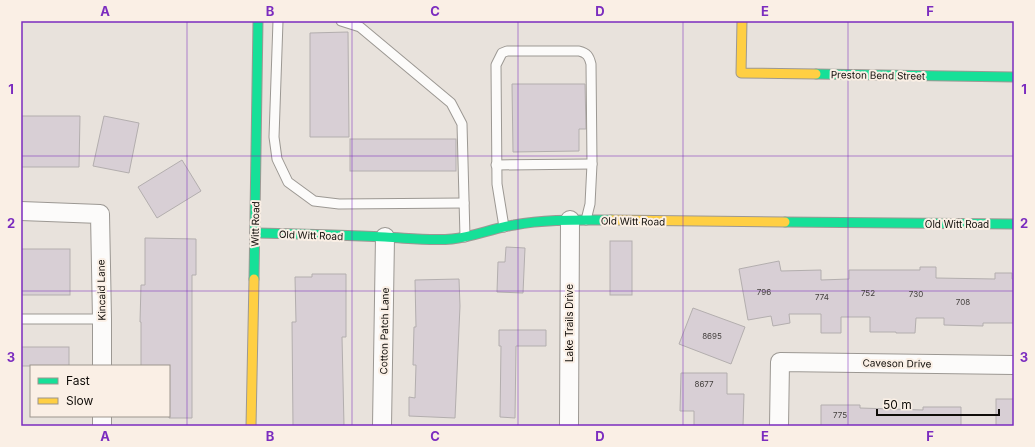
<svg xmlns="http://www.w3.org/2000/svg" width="1035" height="447" font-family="Inter,sans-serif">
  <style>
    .building { fill: #d8cfd5; stroke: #b3aeae }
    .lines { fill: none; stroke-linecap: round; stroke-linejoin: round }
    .lane-casing { stroke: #9c9893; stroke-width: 11 }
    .street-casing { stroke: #9c9893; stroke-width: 20 }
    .fast-casing { stroke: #9c9893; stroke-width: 11 }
    .slow-casing { stroke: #9c9893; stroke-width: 11 }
    .lane { stroke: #fcfbfa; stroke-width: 9 }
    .street { stroke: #fcfbfa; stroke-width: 18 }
    .fast { stroke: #16e098; stroke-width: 9 }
    .slow { stroke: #ffcf43; stroke-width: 9 }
    .grid { fill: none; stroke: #7b2cbf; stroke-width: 1; stroke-opacity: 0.55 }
    .labels { text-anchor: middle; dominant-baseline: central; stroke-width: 4; stroke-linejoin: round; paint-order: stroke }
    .number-label { font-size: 8px; fill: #44403e }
    .street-label { font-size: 10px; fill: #100d09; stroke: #faefe5 }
    .neatline { fill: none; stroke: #7b2cbf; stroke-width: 1.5 }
    .grid-label { font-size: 13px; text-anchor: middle; font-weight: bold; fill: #7b2cbf }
  </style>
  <rect width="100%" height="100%" fill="#e8e2dc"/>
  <!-- building -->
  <g class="building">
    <path d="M348,32L349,137H310V33Z"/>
    <path d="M512,84H585L586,129H579V151L513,152Z"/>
    <path d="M21,116H80L79,167H21Z"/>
    <path d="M104,116L139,123L129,173L93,166Z"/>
    <rect x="350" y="139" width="106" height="32"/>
    <path d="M182,160L201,191L157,218L138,187Z"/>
    <path d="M145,238L196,239V275H192V418H169V366H141V322H140L141,285H145Z"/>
    <rect x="610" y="241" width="22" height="54"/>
    <path d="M506,247L525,248L523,293L497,292L498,262H505Z"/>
    <rect x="21" y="249" width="49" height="46"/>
    <path d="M779,261L781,271L821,270V280L849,279V270H920V267H936V278L995,279V273H1012V279H1014V323H983V326L944,325V318H916L915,333H896V332H870V317H841V333H821V314H789L790,323L773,326L771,316L748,320L739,269Z"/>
    <path d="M312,274H346V337H342L344,426H293L292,322H296L295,277H312Z"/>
    <path d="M459,279L460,306L455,418L409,416V397L415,398L416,365H413L414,327H416L415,280Z"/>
    <path d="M693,308L745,327L731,364L679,344Z"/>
    <path d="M499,330H546V346H516L515,418L500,417L501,346H499Z"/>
    <rect x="21" y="347" width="48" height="19"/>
    <path d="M681,373H727V394H744L743,426H694V411H680Z"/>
    <rect x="996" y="399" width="18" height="27"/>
    <path d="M821,405H860V408L923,410V407H961V426H821Z"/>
  </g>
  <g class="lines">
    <defs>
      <g id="lane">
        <path d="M278,21L274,137L277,159L288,182L314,201L339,204L464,203"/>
        <path d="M341,21L360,27L451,103L462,124L465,237"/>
        <path d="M496,165L592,164"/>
        <path d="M504,227L497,184L496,65L502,53L507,51H579C587,53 589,56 591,64L592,164L590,204L586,220"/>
        <path d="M21,319H102"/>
      </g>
      <g id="street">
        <path d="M21,211L100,214L102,319V366"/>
        <path d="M102,426V416"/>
        <path d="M382,426L385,237"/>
        <path d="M569,426L570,220"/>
        <path d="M779,426L780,362L1014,365"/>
      </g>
      <g id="fast">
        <path d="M816,74L1014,77"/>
        <path d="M785,222L1014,224"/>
        <path d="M255,233C298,234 342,235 385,237C407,238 430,241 452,239C473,237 493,228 514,225C546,219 578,220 611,220"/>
        <path d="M254,279L258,21"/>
      </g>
      <g id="slow">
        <path d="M742,21L741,73L816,74"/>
        <path d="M611,220L785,222"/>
        <path d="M251,426L254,279"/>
      </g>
    </defs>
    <!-- lane casing -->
    <use href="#lane" class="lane-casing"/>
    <!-- street casing -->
    <use href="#street" class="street-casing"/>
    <!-- fast casing -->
    <use href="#fast" class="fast-casing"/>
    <!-- slow casing -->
    <use href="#slow" class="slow-casing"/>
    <!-- lane -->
    <use href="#lane" class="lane"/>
    <!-- street -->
    <use href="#street" class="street"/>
    <!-- fast -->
    <use href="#fast" class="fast"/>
    <!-- slow -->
    <use href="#slow" class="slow"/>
  </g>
  <!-- grid -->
  <path class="grid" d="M187,21V426M352,21V426M518,21V426M683,21V426M848,21V426M21,156H1014M21,291H1014"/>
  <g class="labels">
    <!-- number labels -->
    <g class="number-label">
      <text x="764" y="292">796</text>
      <text x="868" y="293">752</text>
      <text x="916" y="294">730</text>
      <text x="822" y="297">774</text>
      <text x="963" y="302">708</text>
      <text x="712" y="336">8695</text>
      <text x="704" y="384">8677</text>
      <text x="840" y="415">775</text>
    </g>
    <!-- street labels -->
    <g class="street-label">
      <text transform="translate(878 75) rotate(1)">Preston Bend Street</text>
      <text transform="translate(633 221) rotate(1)">Old Witt Road</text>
      <text transform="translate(255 224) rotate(-89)">Witt Road</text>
      <text x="957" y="224">Old Witt Road</text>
      <text transform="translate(311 235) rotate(2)">Old Witt Road</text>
      <text transform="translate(101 290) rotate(-91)">Kincaid Lane</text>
      <text transform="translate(569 323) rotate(-90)">Lake Trails Drive</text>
      <text transform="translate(384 331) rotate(-89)">Cotton Patch Lane</text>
      <text transform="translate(897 363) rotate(1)">Caveson Drive</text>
    </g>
  </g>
  <!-- border -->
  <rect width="1035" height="447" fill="none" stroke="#faefe5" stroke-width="44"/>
  <!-- legend -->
  <rect x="30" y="365" width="140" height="52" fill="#faefe5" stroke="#9c958d"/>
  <rect x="38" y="378" width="20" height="6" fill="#16e098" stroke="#9c958d"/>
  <text x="66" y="385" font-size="12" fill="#100d09">Fast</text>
  <rect x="38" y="398" width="20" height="6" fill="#ffcf43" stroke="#9c958d"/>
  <text x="66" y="405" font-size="12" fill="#100d09">Slow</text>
  <!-- scale -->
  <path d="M877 409v6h122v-6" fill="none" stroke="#100d09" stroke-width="2"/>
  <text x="883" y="409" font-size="12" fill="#100d09" stroke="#faefe5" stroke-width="3" paint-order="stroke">50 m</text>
  <rect x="22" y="22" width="991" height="403" class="neatline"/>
  <g class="grid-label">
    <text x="105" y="16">A</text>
    <text x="270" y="16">B</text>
    <text x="435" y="16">C</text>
    <text x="600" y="16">D</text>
    <text x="765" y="16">E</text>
    <text x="930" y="16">F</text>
    <text x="11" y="94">1</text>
    <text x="1024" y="94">1</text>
    <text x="11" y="228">2</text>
    <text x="1024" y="228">2</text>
    <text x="11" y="362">3</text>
    <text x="1024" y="362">3</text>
    <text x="105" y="441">A</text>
    <text x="270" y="441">B</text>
    <text x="435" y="441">C</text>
    <text x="600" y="441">D</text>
    <text x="765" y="441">E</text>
    <text x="930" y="441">F</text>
  </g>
</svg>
